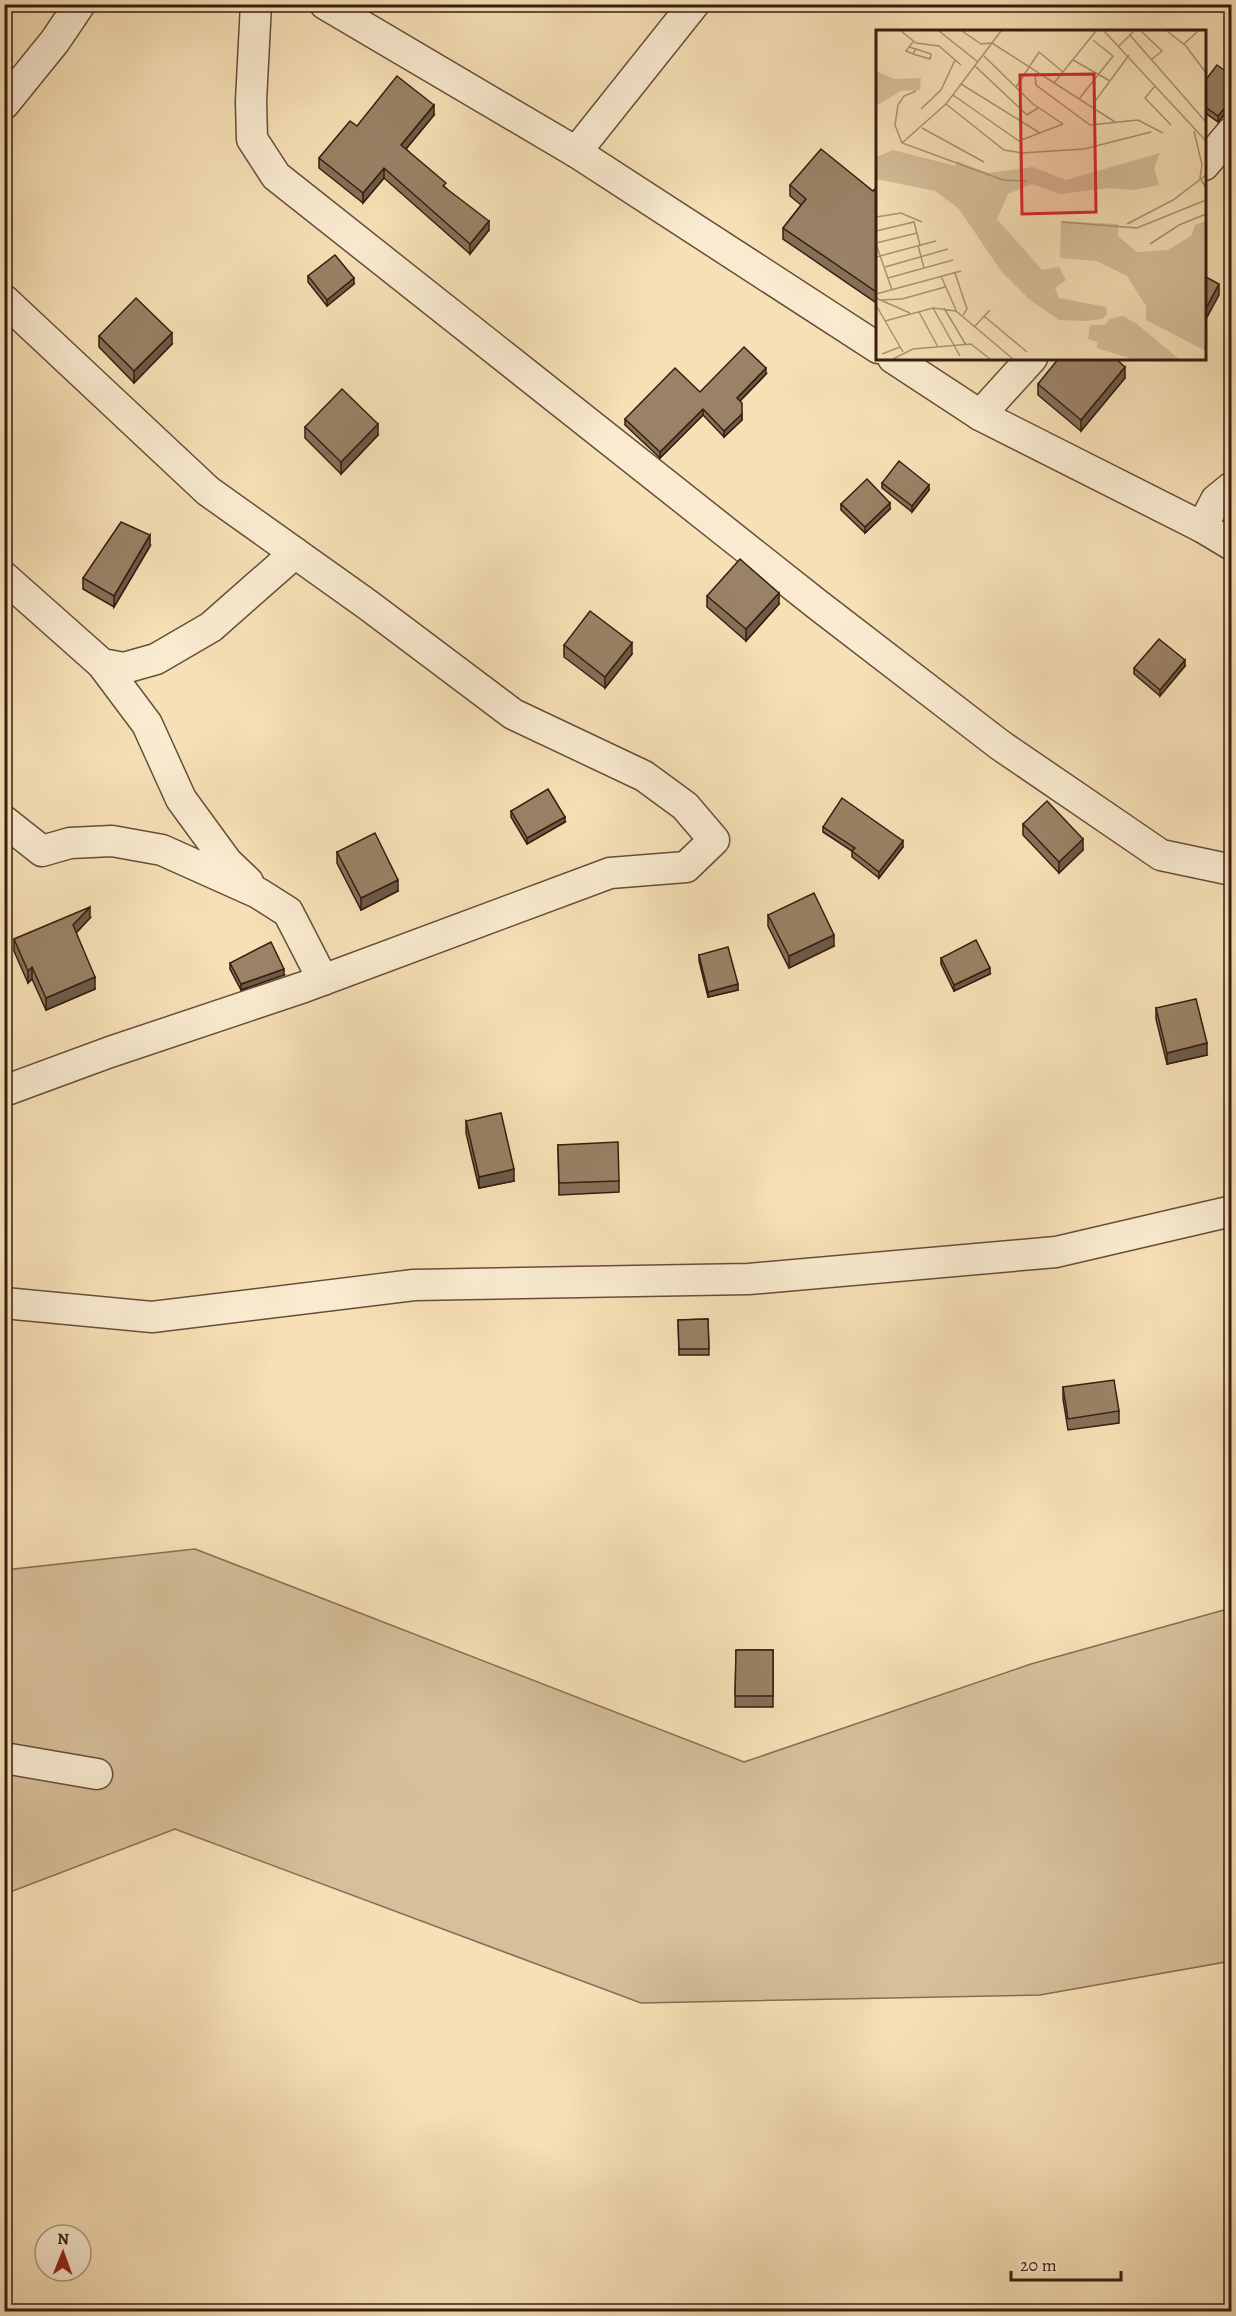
<svg xmlns="http://www.w3.org/2000/svg" width="1236" height="2316" font-family="Alegreya,serif">
  <style>
    .green { fill: #d6bf9a; stroke: #866e55; stroke-width: 1.5 }
    .lines { fill: none; stroke-linecap: round; stroke-linejoin: round }
    .minor-casing { stroke: #664e3a; stroke-width: 33 }
    .minor { stroke: #faebd0; stroke-width: 30 }
    .wall { fill: #847058; stroke: #361d10; stroke-width: 1.5 }
    .shaded-wall { fill: #6c5b47; stroke: #361d10; stroke-width: 1.5 }
    .building { fill: #9a8266; stroke: #361d10; stroke-width: 1.5 }
    .inset-road { fill: none; stroke: #aa9274; stroke-width: 1.5 }
    .view { fill: #d62828; fill-opacity: 0.15; stroke: #d62828; stroke-width: 3 }
    .inset-edge { fill: none; stroke: #361d10; stroke-width: 3 }
  </style>
  <rect width="100%" height="100%" fill="#f7e0b6"/>
  <filter id="stains"><feTurbulence type="fractalNoise" baseFrequency=".00333" numOctaves="4"/><feColorMatrix values="0 0 0 0 .2 0 0 0 0 .09 0 0 0 0 .02 0 0 0 .5 -.17"/></filter>
  <radialGradient id="worn" r=".72"><stop offset=".6" stop-color="#630" stop-opacity="0"/><stop offset="1" stop-color="#630" stop-opacity=".3"/></radialGradient>
  <!-- green -->
  <path class="green" d="M195,1549L744,1762L1031,1664L1231,1608V1961L1040,1995L641,2003L175,1829L5,1894V1570Z"/>
  <g class="lines">
    <defs>
      <g id="minor">
        <path d="M256,4L251,101L252,139L276,176L818,605L1000,745L1161,855L1232,870"/>
        <path d="M325,4L576,152L878,348"/>
        <path d="M4,104L55,41L80,4"/>
        <path d="M576,152L694,4"/>
        <path d="M1204,165L1232,132"/>
        <path d="M4,300L208,491L368,605L513,714L644,776L685,806L714,840L686,867L610,873L304,987L110,1052L4,1091"/>
        <path d="M893,358L980,415L1202,527L1232,545"/>
        <path d="M980,415L1032,358"/>
        <path d="M1202,527L1216,500L1232,487"/>
        <path d="M4,577L102,664L124,668L156,659L211,627L295,553"/>
        <path d="M102,664L147,724L181,799L227,862L248,882"/>
        <path d="M4,821L42,851L70,843L112,841L162,850L258,893L288,912L323,980"/>
        <path d="M4,1303L152,1317L414,1285L749,1279L1056,1252L1232,1211"/>
        <path d="M4,1758L97,1774"/>
      </g>
    </defs>
    <!-- minor casing -->
    <use href="#minor" class="minor-casing"/>
    <!-- minor -->
    <use href="#minor" class="minor"/>
  </g>
  <!-- wall -->
  <g class="wall">
    <path d="M1232,76V105L1218,122L1204,112V82Z"/>
    <path d="M434,115L406,149L489,230L470,254L384,178L363,203L319,168V158L357,126Z"/>
    <path d="M790,185L873,191L878,186V304L783,239V228L801,205L790,196Z"/>
    <path d="M308,276L354,284L327,306L308,282Z"/>
    <path d="M99,336L172,344L134,383L99,347Z"/>
    <path d="M1072,361L1125,378L1081,431L1038,395V384Z"/>
    <path d="M766,374L740,401L742,420L724,437L703,415L660,458L625,425V419L700,392Z"/>
    <path d="M305,427L378,435L341,474L305,438Z"/>
    <path d="M882,483L929,490L912,512L882,488Z"/>
    <path d="M841,504L890,509L865,533L841,510Z"/>
    <path d="M150,546L114,607L83,589V578Z"/>
    <path d="M707,596L779,604L746,641L707,607Z"/>
    <path d="M564,645L632,654L605,688L564,657Z"/>
    <path d="M1185,666L1160,696L1134,674V668Z"/>
    <path d="M511,811L565,822L527,844L511,817Z"/>
    <path d="M1023,824L1083,850L1059,873L1023,835Z"/>
    <path d="M823,827L903,847L879,878L852,857V851L823,832Z"/>
    <path d="M337,852L398,891L361,910L337,863Z"/>
    <path d="M768,915L834,946L789,968L768,926Z"/>
    <path d="M90,918L76,933L95,989L46,1010L32,979L28,983L14,951V939Z"/>
    <path d="M699,955L738,990L708,997L699,961Z"/>
    <path d="M941,958L990,974L954,991L941,964Z"/>
    <path d="M230,963L284,975L241,990L230,969Z"/>
    <path d="M1156,1008L1207,1055L1167,1064L1156,1019Z"/>
    <path d="M466,1121L514,1181L479,1188L466,1133Z"/>
    <path d="M558,1145L619,1181V1192L559,1195Z"/>
    <path d="M708,1319L709,1355H679L678,1320Z"/>
    <path d="M1063,1387L1119,1411V1423L1068,1430L1063,1399Z"/>
    <path d="M736,1650H773V1707H735Z"/>
  </g>
  <!-- shaded-wall -->
  <g class="shaded-wall">
    <path d="M1232,99V105L1218,122V116Z"/>
    <path d="M434,105V115L401,155V145Z"/>
    <path d="M384,168V178L363,203V193Z"/>
    <path d="M489,221V230L470,254V244Z"/>
    <path d="M354,278V284L327,306V300Z"/>
    <path d="M1219,284V295L1205,321V310Z"/>
    <path d="M172,333V344L134,383V371Z"/>
    <path d="M1125,367V378L1081,431V420Z"/>
    <path d="M766,368V374L737,404V398Z"/>
    <path d="M703,409V415L660,458V452Z"/>
    <path d="M742,414V420L724,437V431Z"/>
    <path d="M378,424V435L341,474V462Z"/>
    <path d="M929,485V490L912,512V506Z"/>
    <path d="M890,503V509L865,533V527Z"/>
    <path d="M150,535V546L114,607V596Z"/>
    <path d="M779,593V604L746,641V629Z"/>
    <path d="M632,643V654L605,688V677Z"/>
    <path d="M1185,660V666L1160,696V690Z"/>
    <path d="M565,817V822L527,844V838Z"/>
    <path d="M1083,839V850L1059,873V862Z"/>
    <path d="M903,841V847L879,878V872Z"/>
    <path d="M398,880V891L361,910V898Z"/>
    <path d="M90,907V918L73,936V925Z"/>
    <path d="M834,935V946L789,968V956Z"/>
    <path d="M32,967V979L28,983V971Z"/>
    <path d="M990,968V974L954,991V985Z"/>
    <path d="M284,969V975L241,990V984Z"/>
    <path d="M95,977V989L46,1010V998Z"/>
    <path d="M738,984V990L708,997V992Z"/>
    <path d="M1207,1043V1055L1167,1064V1053Z"/>
    <path d="M514,1169V1181L479,1188V1177Z"/>
  </g>
  <!-- building -->
  <g class="building">
    <path d="M1217,65L1232,76V99L1218,116L1204,106V82Z"/>
    <path d="M397,76L434,105L401,145L446,183L443,186L489,221L470,244L384,168L363,193L319,158L350,121L357,126Z"/>
    <path d="M821,149L873,191L878,186V293L783,228L806,199L790,185Z"/>
    <path d="M335,255L354,278L327,300L308,276Z"/>
    <path d="M1204,276L1219,284L1205,310L1204,309Z"/>
    <path d="M136,298L172,333L134,371L99,336Z"/>
    <path d="M744,347L766,368L737,398L742,403V414L724,431L703,409L660,452L625,419L675,368L700,392Z"/>
    <path d="M1059,358H1069L1072,361L1074,358H1115L1125,367L1081,420L1038,384Z"/>
    <path d="M342,389L378,424L341,462L305,427Z"/>
    <path d="M899,461L929,485L912,506L882,483Z"/>
    <path d="M867,479L890,503L865,527L841,504Z"/>
    <path d="M121,522L150,535L114,596L83,578Z"/>
    <path d="M740,559L779,593L746,629L707,596Z"/>
    <path d="M590,611L632,643L605,677L564,645Z"/>
    <path d="M1159,639L1185,660L1160,690L1134,668Z"/>
    <path d="M548,789L565,817L527,838L511,811Z"/>
    <path d="M842,798L903,841L879,872L852,851L855,848L823,827Z"/>
    <path d="M1047,801L1083,839L1059,862L1023,824Z"/>
    <path d="M375,833L398,880L361,898L337,852Z"/>
    <path d="M814,893L834,935L789,956L768,915Z"/>
    <path d="M90,907L73,925L95,977L46,998L32,967L28,971L14,939Z"/>
    <path d="M976,940L990,968L954,985L941,958Z"/>
    <path d="M271,942L284,969L241,984L230,963Z"/>
    <path d="M728,947L738,984L708,992L699,955Z"/>
    <path d="M1196,999L1207,1043L1167,1053L1156,1008Z"/>
    <path d="M501,1113L514,1169L479,1177L466,1121Z"/>
    <path d="M618,1142L619,1181L559,1183L558,1145Z"/>
    <path d="M708,1319L709,1349H679L678,1320Z"/>
    <path d="M1114,1380L1119,1411L1068,1419L1063,1387Z"/>
    <path d="M736,1650H773V1696H735Z"/>
  </g>
  <!-- overview -->
  <g transform="translate(876 30)">
    <rect width="330" height="330" fill="#f7e0b6"/>
    <path d="M0,41L18,49L45,48L44,60L25,61L0,76ZM17,120L80,136V131L113,143L157,137L190,150L284,123L278,138L283,155L258,160L234,158L184,164L156,154L132,164L121,189L166,240L183,237L190,250L179,258L183,268L230,277L231,285L226,289L211,291L183,290L154,270L126,242L82,178L59,161L0,149V127ZM185,191L243,194L242,206L261,222L292,220L315,206L319,195L330,191V321L270,290V276L251,246L221,231L184,228ZM247,286L261,294L303,329H256L221,318V312L212,309L214,295H229L233,289Z" fill="#d6bf9a"/>
    <path class="inset-road" d="M25,1L40,13L63,16L85,35M63,1L102,32M86,1L105,14L116,13L239,92M228,1L330,111M265,1L286,21L276,29M291,1L310,16L330,43M253,4L330,92M308,14L322,1M243,16L258,1M33,17L40,19L37,24L30,21L33,17L37,12M37,24L54,29L55,24L40,19M108,26L157,74L187,94M197,30L234,51M99,36L151,85L162,78M159,43L160,55L214,95L262,90L287,103M178,53L220,1M85,54L164,103M279,56L269,68L295,95M140,57L163,22L187,42M40,61L28,66L22,75L19,95L26,113L127,150L151,151M77,65L143,111L187,94M203,69L237,26L217,10M70,74L128,120L146,123L208,119L275,102M217,74L253,25M45,79L65,60L79,30M46,98L108,132M318,101L326,135L324,148L330,158M26,113L70,74L125,1M0,187L25,183L46,192M186,192L261,198L330,170M251,194L297,170L330,145M0,201L38,192L44,215M0,213L41,203M0,214L16,260M274,214L303,195L330,184M42,215L48,238M0,227L60,211M9,237L72,219M79,243L91,279L87,285M65,246L80,280M12,248L77,230M0,264L85,241M0,268L34,283M4,270L26,269L69,257M0,275L27,322M57,278L84,326M68,278L90,315M43,282L62,317M108,286L151,322M9,291L57,278L80,281L137,329M99,296L114,280M6,324L24,317M17,329L37,319L95,314L114,329"/>
    <path class="view" d="M218,44L220,182L146,184L144,45Z"/>
    <rect width="330" height="330" class="inset-edge"/>
  </g>
  <!-- margin -->
  <rect width="1236" height="2316" fill="none" stroke="#f7e0b6" stroke-width="24"/>
  <rect x="6" y="6" width="1224" height="2304" fill="none" stroke="#361d10" stroke-width="3"/>
  <rect x="12" y="12" width="1212" height="2292" fill="none" stroke="#361d10" stroke-width="1.5"/>
  <!-- north arrow -->
  <g transform="translate(63 2253) rotate(1)"><circle r="28" fill="#faebd0" stroke="#ac9983" stroke-width="1.5"/>
  <path d="M0-4.5L10 22L0 15L-10 22Z" fill="#8f2418"/>
  <text y="-9" font-size="16" font-weight="bold" text-anchor="middle" fill="#361d10">N</text>
  </g>
  <!-- scale -->
  <path d="M1011 2271v9h110v-9" fill="none" stroke="#361d10" stroke-width="3"/>
  <text x="1020" y="2271" font-size="18" fill="#361d10" stroke="#faebd0" stroke-width="4.5" paint-order="stroke">20 m</text>
  <rect width="100%" height="100%" filter="url(#stains)"/>
  <rect width="100%" height="100%" fill="url(#worn)"/>
</svg>
